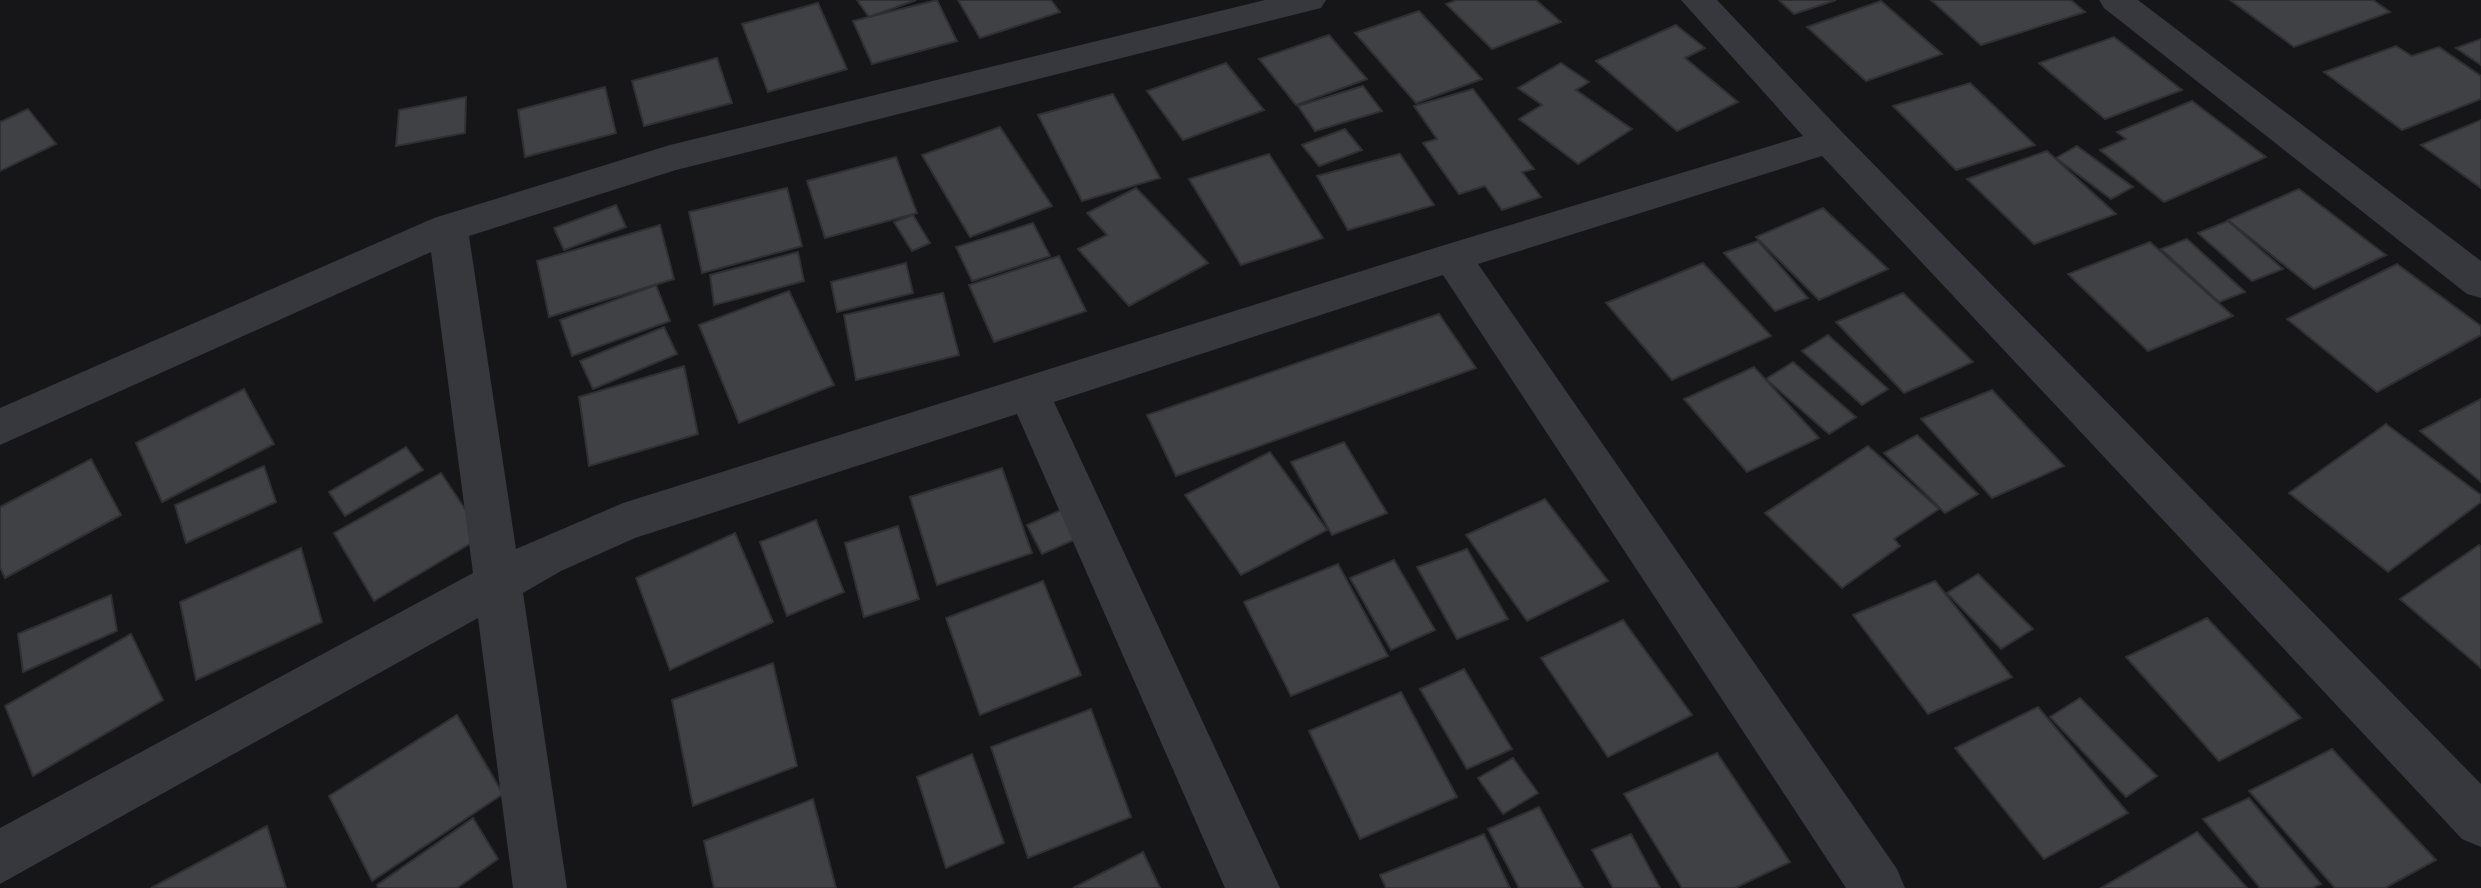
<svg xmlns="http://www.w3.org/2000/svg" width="2481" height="888" font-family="'Sofia Sans Condensed',sans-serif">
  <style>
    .building { fill: #404145; stroke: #303034; stroke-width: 2 }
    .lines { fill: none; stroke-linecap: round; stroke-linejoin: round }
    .minor { fill: #37383d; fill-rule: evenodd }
  </style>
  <rect width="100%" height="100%" fill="#161618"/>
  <!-- building -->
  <g class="building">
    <path d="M857,0H916L869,17Z"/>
    <path d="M937,0L957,41L872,64L853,21Z"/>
    <path d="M958,0H1051L1060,12L980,38Z"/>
    <path d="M1457,0H1536L1561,22L1492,49L1446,4Z"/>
    <path d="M1779,0H1836L1794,14Z"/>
    <path d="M1931,0H2071L2085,12L1981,45Z"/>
    <path d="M2230,0H2373L2390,12L2294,47Z"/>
    <path d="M1881,1L1942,54L1866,81L1807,27Z"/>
    <path d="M818,3L847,69L768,92L742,24Z"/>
    <path d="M1419,11L1482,79L1416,103L1355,33Z"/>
    <path d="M1676,25L1705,48L1685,58L1738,102L1677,131L1596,61Z"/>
    <path d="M1329,35L1367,79L1296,105L1259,59Z"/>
    <path d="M2114,37L2182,90L2105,119L2039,63Z"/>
    <path d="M2481,39V65L2456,48Z"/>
    <path d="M2396,46L2412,56L2439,47L2481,76V99L2402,130L2324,72Z"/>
    <path d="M717,58L732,103L644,126L632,81Z"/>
    <path d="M1226,63L1264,110L1183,140L1147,91Z"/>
    <path d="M1561,63L1589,82L1576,90L1632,129L1578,164L1519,119L1542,105L1518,88Z"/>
    <path d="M1970,83L2035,145L1956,170L1893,106Z"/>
    <path d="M1363,86L1382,111L1315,131L1298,106Z"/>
    <path d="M605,87L616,133L525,157L518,110Z"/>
    <path d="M1473,89L1534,169L1522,172L1541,197L1502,210L1485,186L1459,194L1423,143L1437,139L1414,106Z"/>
    <path d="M1113,94L1160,178L1082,201L1038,115Z"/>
    <path d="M466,97L465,133L396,146L399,110Z"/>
    <path d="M2192,101L2266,157L2164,202L2100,150L2126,139L2117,132Z"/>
    <path d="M28,109L56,144L0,171V122Z"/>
    <path d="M2481,120V188L2421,145Z"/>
    <path d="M1000,127L1052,206L970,237L922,155Z"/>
    <path d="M1345,129L1362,150L1319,166L1302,145Z"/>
    <path d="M2077,146L2133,187L2111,199L2056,158Z"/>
    <path d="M2047,151L2116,214L2034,244L1967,179Z"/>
    <path d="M1269,154L1323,238L1241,265L1189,179Z"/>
    <path d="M1400,154L1434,205L1348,230L1317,176Z"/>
    <path d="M896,157L917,213L825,238L807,181Z"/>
    <path d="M787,188L802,246L702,273L689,212Z"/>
    <path d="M1136,188L1208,263L1129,306L1078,249L1107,235L1087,213Z"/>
    <path d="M2299,189L2386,255L2314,289L2228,220Z"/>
    <path d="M616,205L626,227L564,250L554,228Z"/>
    <path d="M1823,208L1888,269L1819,300L1756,237Z"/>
    <path d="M913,215L930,243L912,251L894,222Z"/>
    <path d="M2228,221L2283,269L2252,281L2198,233Z"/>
    <path d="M1033,223L1050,256L972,281L956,247Z"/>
    <path d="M660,225L674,279L549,317L537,261Z"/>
    <path d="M2187,239L2245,292L2219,302L2161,249Z"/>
    <path d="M1758,241L1808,298L1775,311L1724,253Z"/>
    <path d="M2150,242L2233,316L2148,351L2068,274Z"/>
    <path d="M798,252L804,281L714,305L710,275Z"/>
    <path d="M1059,256L1086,311L994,342L969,285Z"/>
    <path d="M906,263L913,293L837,312L831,282Z"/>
    <path d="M1703,263L1771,336L1672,380L1606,303Z"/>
    <path d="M2397,264L2481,326V335L2377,392L2287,319Z"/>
    <path d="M656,285L670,321L572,356L560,320Z"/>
    <path d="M789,291L834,385L739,423L699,325Z"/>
    <path d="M943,293L959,355L856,380L844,315Z"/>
    <path d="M1903,293L1973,362L1904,393L1836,322Z"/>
    <path d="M1439,314L1476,368L1176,476L1147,415Z"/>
    <path d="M664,327L677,354L593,389L580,361Z"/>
    <path d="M1828,335L1888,389L1862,405L1802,351Z"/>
    <path d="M1793,362L1856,417L1829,434L1766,379Z"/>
    <path d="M684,366L698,434L589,466L579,397Z"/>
    <path d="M1754,367L1819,438L1747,472L1684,399Z"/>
    <path d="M244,389L274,444L162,502L136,443Z"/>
    <path d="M1992,390L2064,466L1992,498L1921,419Z"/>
    <path d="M2481,399V482L2420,431Z"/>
    <path d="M2386,424L2481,495V502L2388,572L2289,493Z"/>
    <path d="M1917,435L1978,494L1945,513L1884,453Z"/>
    <path d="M1344,442L1387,513L1332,535L1291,462Z"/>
    <path d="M1868,446L1939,509L1894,539L1900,546L1842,588L1765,513Z"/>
    <path d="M406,447L423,470L345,516L329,492Z"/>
    <path d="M1270,452L1327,530L1241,575L1185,495Z"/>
    <path d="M91,459L121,515L5,578L0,567V507Z"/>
    <path d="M264,466L276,502L186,543L175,505Z"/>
    <path d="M1002,468L1032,553L937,585L910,497Z"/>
    <path d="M441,473L483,536L374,601L334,533Z"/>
    <path d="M1545,499L1608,581L1527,621L1466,535Z"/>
    <path d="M1061,510L1076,539L1042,554L1027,525Z"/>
    <path d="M816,520L844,592L787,616L760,542Z"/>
    <path d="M898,526L919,599L864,617L845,543Z"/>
    <path d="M735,533L773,622L670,670L636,578Z"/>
    <path d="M2479,545L2481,547V668L2400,599Z"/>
    <path d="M301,548L322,622L196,680L180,602Z"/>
    <path d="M1467,549L1508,619L1457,639L1417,567Z"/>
    <path d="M1394,560L1435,630L1391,650L1350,578Z"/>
    <path d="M1338,564L1388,656L1291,696L1244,602Z"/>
    <path d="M1978,574L2033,629L2001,649L1947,593Z"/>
    <path d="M1043,581L1081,675L980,715L946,618Z"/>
    <path d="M1935,581L2012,677L1928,714L1853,615Z"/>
    <path d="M111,595L117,631L23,672L18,634Z"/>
    <path d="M2207,618L2301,718L2219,761L2126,657Z"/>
    <path d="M1623,620L1692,715L1608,757L1541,658Z"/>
    <path d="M131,634L163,700L33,776L5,706Z"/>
    <path d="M773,663L797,766L693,806L672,700Z"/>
    <path d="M1464,669L1512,749L1467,769L1420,689Z"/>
    <path d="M1401,692L1457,797L1360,839L1309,731Z"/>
    <path d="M2080,698L2157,776L2126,797L2050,717Z"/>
    <path d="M2038,707L2128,813L2044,859L1955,748Z"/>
    <path d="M1091,709L1131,817L1028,858L991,747Z"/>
    <path d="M457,715L503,794L372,881L329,796Z"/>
    <path d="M2332,749L2436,860L2385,888H2335L2249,791Z"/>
    <path d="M1717,753L1790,862L1735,888H1682L1624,794Z"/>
    <path d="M972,754L1004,843L946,868L917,777Z"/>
    <path d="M1513,758L1538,793L1503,814L1478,778Z"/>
    <path d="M2249,798L2321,884L2312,888H2260L2203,819Z"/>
    <path d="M813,799L836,888H714L704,841Z"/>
    <path d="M1539,807L1583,888H1519L1488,829Z"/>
    <path d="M473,818L498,859L457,888H378L377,885Z"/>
    <path d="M267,826L286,888H151Z"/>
    <path d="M2197,832L2247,888H2101Z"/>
    <path d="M1484,834L1510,888H1386L1380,875Z"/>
    <path d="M1631,834L1660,888H1613L1592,850Z"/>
    <path d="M1143,852L1160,888H1073Z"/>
  </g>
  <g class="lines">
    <!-- minor -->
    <g class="minor">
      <path d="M1265,0H1326L1321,8L1309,11L676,170L469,236L516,549L623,503L1438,247L1803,136L1681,0H1717L1842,132L2481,784V847L2462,839L1822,156L1478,264L1897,869L1905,888H1846L1443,275L1054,402L1280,888H1225L1017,414L635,538L561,571L523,593L567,888H513L478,618L0,884V828L473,573L431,252L0,445V408L434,218L670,145Z"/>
      <path d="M2099,0H2138L2481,261V298L2467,294L2104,8Z"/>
    </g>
  </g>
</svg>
